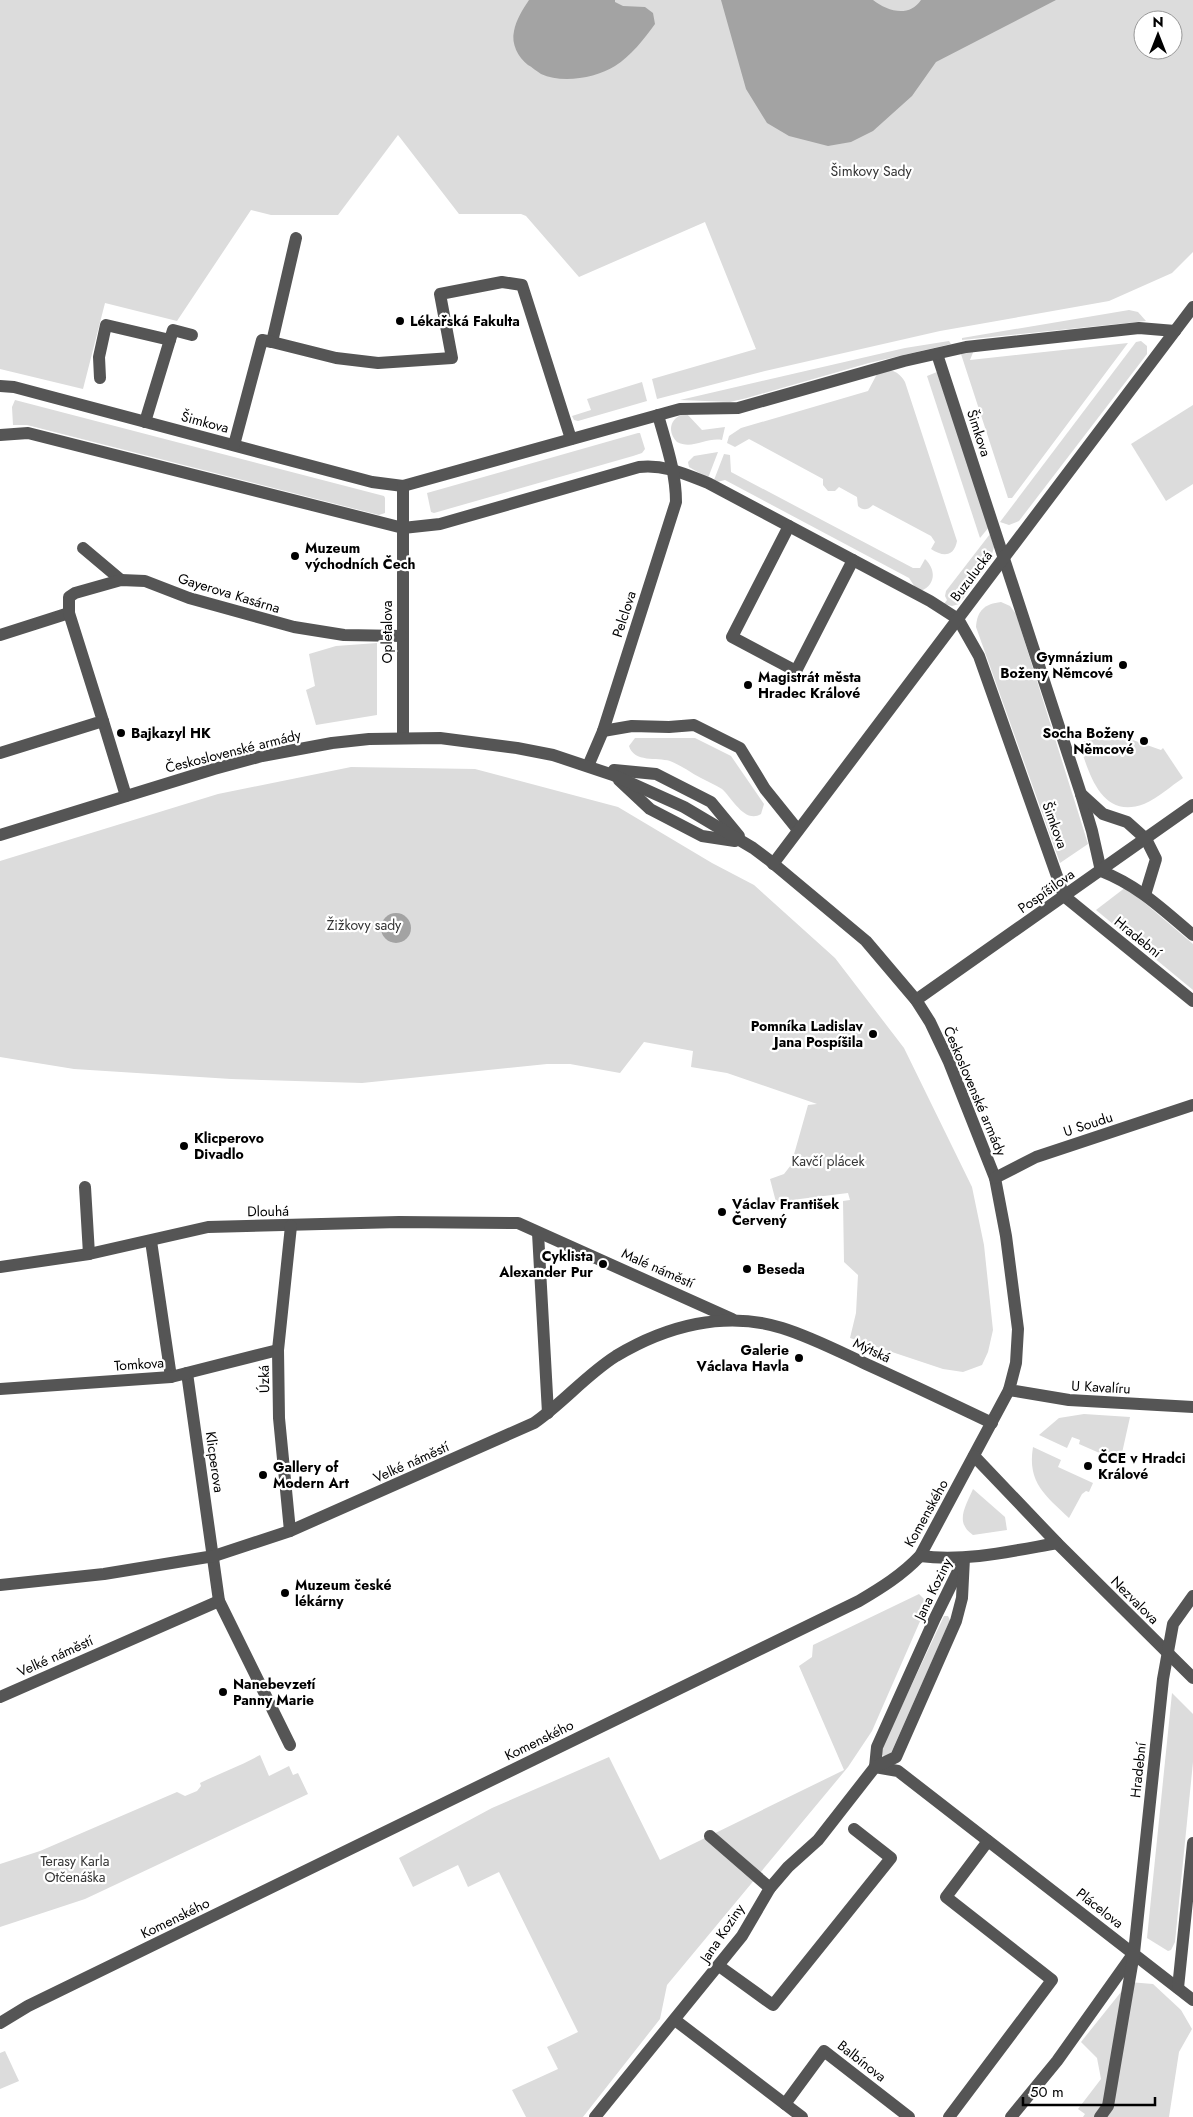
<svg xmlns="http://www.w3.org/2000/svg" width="1193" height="2117" font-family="Jost,sans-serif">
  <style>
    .green { fill: #dcdcdc; fill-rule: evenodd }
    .water { fill: #a3a3a3 }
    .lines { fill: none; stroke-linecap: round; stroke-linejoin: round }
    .minor { stroke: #555; stroke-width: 12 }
    .poi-dot { fill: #000; stroke: #fff; stroke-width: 2 }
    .labels { text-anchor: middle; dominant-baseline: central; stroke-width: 4.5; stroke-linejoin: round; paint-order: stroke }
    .park-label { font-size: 14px; fill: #333; stroke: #fff }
    .poi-label { font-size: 14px; font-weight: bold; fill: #000; stroke: #fff; text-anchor: start }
    .street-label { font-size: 14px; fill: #000; stroke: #fff }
  </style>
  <rect width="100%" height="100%" fill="#fff"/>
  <!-- green -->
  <g class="green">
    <path d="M0,0H1193V252L1172,273L1109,301L940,331L765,371L657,399L652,379L756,349L705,222L579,277L526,216L521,214H459L398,135L338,215H271L251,210L177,321L105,303L83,389L0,369ZM1143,20H1173V50H1143Z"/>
    <path d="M1129,310L1138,312L1146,321L962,340V338Z"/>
    <path d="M949,341L951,344L869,363L747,398L730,402L680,400L905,348Z"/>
    <path d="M1141,341L1147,346V354L1019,521L1009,525L1000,522L1136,342Z"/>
    <path d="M1128,343L1012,498H1008L960,351L974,350L970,360Z"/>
    <path d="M890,370C897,372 901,375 905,382L957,541C954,557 943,557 931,549L935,542L931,536L873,505C868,510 863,511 858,506L857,497L839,487L835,491H828L823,485V479L749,439L735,447L727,443L729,436L741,428L868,391L877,374Z"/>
    <path d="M937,372L989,527L980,538L927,376Z"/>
    <path d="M642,382L647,401L578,421L574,420L572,416L591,410L587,399Z"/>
    <path d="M15,400L384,496L385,498V513L379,515L27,425H13L12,407Z"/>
    <path d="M1193,405V484L1166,501L1131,444Z"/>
    <path d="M686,413L702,430L725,427L722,440C707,437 692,450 677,442C666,430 671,417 686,413Z"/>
    <path d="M638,433H640L645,449L642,453L633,456L434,513L431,512L427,493Z"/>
    <path d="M718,452L708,478L689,467L688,462L694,456Z"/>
    <path d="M724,454L730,455L731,472L913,568H920L925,559C936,569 936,585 921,591L915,587L909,578L725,480L717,482L714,480Z"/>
    <path d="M990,534L994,547L990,561L959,604L952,606L944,604L947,600L945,596L946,591Z"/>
    <path d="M1001,602L1010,606L1016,614L1088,844L1060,863L976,627C977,610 985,604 1001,602Z"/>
    <path d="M377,643V715L316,725L306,690L315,686L309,654L336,646Z"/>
    <path d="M1113,733L1161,750L1163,748L1183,778C1171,786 1158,798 1144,804C1101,820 1089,773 1079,743Z"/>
    <path d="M635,738H695L731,756L764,804L761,814C745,824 732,798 722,789C716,785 708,782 701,778C691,773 681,765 670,761C657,757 634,763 629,746Z"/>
    <path d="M351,767L475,769L618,807L712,863L754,885L835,958L904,1048L972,1187L984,1245L993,1330L988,1352L982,1365L963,1372L943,1369L850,1338L856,1313L858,1275L844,1262L843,1201L850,1200L848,1193L776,1202L770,1179L784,1174L791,1165L808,1105L817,1104L727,1073L691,1067L693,1051L644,1042L620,1073L570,1064H547L362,1083L231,1079L74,1069L0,1057V861L218,794Z"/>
    <path d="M1126,887L1193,944V990L1096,910Z"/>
    <path d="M1084,1414L1130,1417L1120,1462L1079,1444L1080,1440L1072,1437L1067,1448L1039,1435L1059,1418Z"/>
    <path d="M1033,1447L1061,1460L1058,1467L1093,1483L1089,1492L1086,1491L1082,1494L1069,1518C1046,1496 1027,1483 1033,1447Z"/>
    <path d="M973,1489L1005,1517L1007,1530L973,1535C954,1522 966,1506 973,1489Z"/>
    <path d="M919,1594L928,1603L872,1731L848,1767L667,1985L660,2019L583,2117H526L512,2090L558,2069L547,2047L578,2032L499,1872L468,1887L458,1865L413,1887L399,1858L492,1808L609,1757L660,1860L844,1770L799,1666L812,1657L813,1645Z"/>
    <path d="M944,1616H948L950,1620L891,1753L886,1757L882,1755L881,1750Z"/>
    <path d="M1172,1693L1193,1714V1762L1175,1942L1171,1950L1168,1951L1147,1938Z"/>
    <path d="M260,1755L269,1776L289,1766L293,1775L298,1773L308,1794L85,1899L0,1927V1864L40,1851L177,1792L185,1796L197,1791L201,1786L200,1783C220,1773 240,1766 260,1755Z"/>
    <path d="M1129,1982L1153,1984L1181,2010L1192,2029L1179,2052L1169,2117H1083L1085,2114L1078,2109L1101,2079L1097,2058L1081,2042Z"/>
    <path d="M5,2051L19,2081L0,2089V2053Z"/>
  </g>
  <!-- water -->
  <g class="water">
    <path d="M529,0H615V2L623,6L645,7L653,13L655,24C644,39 631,56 615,66C596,78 562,84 541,74C536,71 532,67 528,65C518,57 511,44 514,31C516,20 523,9 529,0Z"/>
    <path d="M721,0H873C887,11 909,18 921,0H1056L936,62L912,96L873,131L851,142L828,146L789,136L767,123L746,89Z"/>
    <circle cx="396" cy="928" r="15"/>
  </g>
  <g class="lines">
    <!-- minor -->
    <g class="minor">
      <path d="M296,238L272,342L336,358L378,363L452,358L440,294L502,282L522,285L571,439"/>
      <path d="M937,354L1081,794L1092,831L1101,871C1139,886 1162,909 1193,935"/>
      <path d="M100,378L99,357L106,325L170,340"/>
      <path d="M0,386L14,387L372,482L403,486L680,409L738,408L904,361L966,347L1139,328L1175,331"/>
      <path d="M145,422L173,330L192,335"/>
      <path d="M0,435L28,433L403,528L440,524L639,467C664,464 685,474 708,483L930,601L958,619L979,656L1064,896"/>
      <path d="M234,445L262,340L272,342"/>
      <path d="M789,526L732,637L796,671L853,560"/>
      <path d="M83,548L121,580"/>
      <path d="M0,635L69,613"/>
      <path d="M103,721L126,796"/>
      <path d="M603,731L632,726L669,727L694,725L740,748L765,789L798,830"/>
      <path d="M403,737V486"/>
      <path d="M0,753L103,721L69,613V597L75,593L121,580L145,581L189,598L294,627L344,635L401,636"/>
      <path d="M588,766L603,731L676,502C676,472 666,444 658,415"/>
      <path d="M614,770L656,774L711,802L739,836"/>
      <path d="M619,780L650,809L702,836L735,841"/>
      <path d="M1081,794L1103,814L1127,822L1146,839L1156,859L1145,895"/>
      <path d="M0,835L214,769L262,756L332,743L369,739L440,738L517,748L553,755L613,775L684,807L753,848L769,860L866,941L916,1000L930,1022L949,1062L995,1178L1006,1236L1018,1329L1016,1363L1009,1390L920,1556C902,1575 881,1588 859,1601L28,2006L0,2023"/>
      <path d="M773,864L1193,307"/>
      <path d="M1064,896L1193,1001"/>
      <path d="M916,1000L1193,805"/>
      <path d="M995,1178L1036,1157L1193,1105"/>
      <path d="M85,1187L89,1254"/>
      <path d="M538,1233L548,1413"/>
      <path d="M151,1241L171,1377"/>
      <path d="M0,1267L89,1254L208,1227L399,1222L518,1223L732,1319"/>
      <path d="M187,1373L219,1601L290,1745"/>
      <path d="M0,1389L171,1377L278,1350"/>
      <path d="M1009,1390L1069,1400L1193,1407"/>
      <path d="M974,1456L1057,1543L1193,1678"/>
      <path d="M290,1531L279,1418L278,1350L291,1226"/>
      <path d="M920,1556C966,1562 1012,1551 1057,1543"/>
      <path d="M0,1585L104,1574L214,1556L290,1531L534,1423C563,1403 586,1375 616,1356C666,1326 725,1310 782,1328C811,1337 838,1351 866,1364C908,1383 950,1403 992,1423"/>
      <path d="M0,1697L219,1601"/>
      <path d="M875,1767L898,1771L1193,2000"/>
      <path d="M875,1767L877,1747L935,1618L962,1563"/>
      <path d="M710,1836L770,1888"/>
      <path d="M719,1966L773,2005L891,1858L854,1829"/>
      <path d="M1178,1988L1193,1843"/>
      <path d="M675,2020L802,2117"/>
      <path d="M785,2104L824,2051L909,2117"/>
      <path d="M595,2117L742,1936L770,1888L788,1867L818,1840L875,1767L896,1757L956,1621L962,1598L964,1558"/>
      <path d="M949,2117L1052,1980L946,1897L988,1841"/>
      <path d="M1011,2117L1057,2061L1131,1957"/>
      <path d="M1100,2117L1108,2106L1134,1953L1163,1679L1173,1624L1193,1596"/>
    </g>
  </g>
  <!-- markers -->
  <g class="poi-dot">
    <circle cx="400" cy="321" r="5"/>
    <circle cx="295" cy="556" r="5"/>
    <circle cx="1123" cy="665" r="5"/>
    <circle cx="748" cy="685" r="5"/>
    <circle cx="121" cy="733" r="5"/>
    <circle cx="1144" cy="741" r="5"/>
    <circle cx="873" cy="1034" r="5"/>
    <circle cx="184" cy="1146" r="5"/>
    <circle cx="722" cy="1212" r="5"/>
    <circle cx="603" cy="1264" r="5"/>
    <circle cx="747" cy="1269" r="5"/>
    <circle cx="799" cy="1358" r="5"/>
    <circle cx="1088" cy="1466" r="5"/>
    <circle cx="263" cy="1475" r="5"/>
    <circle cx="285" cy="1593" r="5"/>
    <circle cx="223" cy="1692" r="5"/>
  </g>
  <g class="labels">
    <!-- park labels -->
    <g class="park-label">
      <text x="871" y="171">Šimkovy Sady</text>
      <text x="364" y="925">Žižkovy sady</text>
      <text x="828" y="1161">Kavčí plácek</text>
      <text x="75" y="1861">Terasy Karla<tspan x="75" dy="16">Otčenáška</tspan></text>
    </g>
    <!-- poi labels -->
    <g class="poi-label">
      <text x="410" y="321">Lékařská Fakulta</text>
      <text x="305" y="548">Muzeum<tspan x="305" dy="16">východních Čech</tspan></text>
      <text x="1113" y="657" text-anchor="end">Gymnázium<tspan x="1113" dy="16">Boženy Němcové</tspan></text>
      <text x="758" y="677">Magistrát města<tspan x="758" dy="16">Hradec Králové</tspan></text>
      <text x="131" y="733">Bajkazyl HK</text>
      <text x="1134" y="733" text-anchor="end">Socha Boženy<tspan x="1134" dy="16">Němcové</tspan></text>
      <text x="863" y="1026" text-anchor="end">Pomníka Ladislav<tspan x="863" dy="16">Jana Pospíšila</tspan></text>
      <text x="194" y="1138">Klicperovo<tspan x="194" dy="16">Divadlo</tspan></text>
      <text x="732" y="1204">Václav František<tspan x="732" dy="16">Červený</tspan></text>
      <text x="593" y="1256" text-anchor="end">Cyklista<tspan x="593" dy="16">Alexander Pur</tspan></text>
      <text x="757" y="1269">Beseda</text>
      <text x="789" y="1350" text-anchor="end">Galerie<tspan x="789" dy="16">Václava Havla</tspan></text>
      <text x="1098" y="1458">ČCE v Hradci<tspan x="1098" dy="16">Králové</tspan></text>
      <text x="273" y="1467">Gallery of<tspan x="273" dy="16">Modern Art</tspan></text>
      <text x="295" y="1585">Muzeum české<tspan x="295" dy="16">lékárny</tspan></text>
      <text x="233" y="1684">Nanebevzetí<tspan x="233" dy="16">Panny Marie</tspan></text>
    </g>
    <!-- street labels -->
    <g class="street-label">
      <text transform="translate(205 422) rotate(15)">Šimkova</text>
      <text transform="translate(979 433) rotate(72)">Šimkova</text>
      <text transform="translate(971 576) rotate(-53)">Buzulucká</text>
      <text transform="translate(229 593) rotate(17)">Gayerova Kasárna</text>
      <text transform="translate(624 614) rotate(-72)">Pelclova</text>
      <text transform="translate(387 632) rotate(-90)">Opletalova</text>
      <text transform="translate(233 751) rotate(-14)">Československé armády</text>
      <text transform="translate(1055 825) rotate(70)">Šimkova</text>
      <text transform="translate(1046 891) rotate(-35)">Pospíšilova</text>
      <text transform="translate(1138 937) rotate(39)">Hradební</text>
      <text transform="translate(975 1091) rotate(67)">Československé armády</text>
      <text transform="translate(1088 1124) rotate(-18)">U Soudu</text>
      <text transform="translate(268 1211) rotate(-1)">Dlouhá</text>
      <text transform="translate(658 1268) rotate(24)">Malé náměstí</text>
      <text transform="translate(872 1350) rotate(25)">Mýtská</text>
      <text transform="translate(139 1364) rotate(-4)">Tomkova</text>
      <text transform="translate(264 1379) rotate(-91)">Úzká</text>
      <text transform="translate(1101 1387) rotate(3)">U Kavalíru</text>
      <text transform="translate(215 1462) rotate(82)">Klicperova</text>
      <text transform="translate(411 1462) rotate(-24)">Velké náměstí</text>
      <text transform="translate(926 1513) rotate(-61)">Komenského</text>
      <text transform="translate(933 1589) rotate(-64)">Jana Koziny</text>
      <text transform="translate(1135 1600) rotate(45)">Nezvalova</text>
      <text transform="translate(55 1656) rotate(-24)">Velké náměstí</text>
      <text transform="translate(539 1740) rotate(-26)">Komenského</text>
      <text transform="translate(1138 1770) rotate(-84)">Hradební</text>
      <text transform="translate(1100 1908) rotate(38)">Plácelova</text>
      <text transform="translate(175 1918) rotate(-26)">Komenského</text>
      <text transform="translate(722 1933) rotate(-56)">Jana Koziny</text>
      <text transform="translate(862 2061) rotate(38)">Balbínova</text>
    </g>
  </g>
  <!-- north arrow -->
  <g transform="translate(1158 35)"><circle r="24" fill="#ffffff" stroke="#999999"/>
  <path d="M0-4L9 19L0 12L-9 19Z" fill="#000000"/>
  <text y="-8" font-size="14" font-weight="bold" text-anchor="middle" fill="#000000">N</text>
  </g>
  <!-- scale -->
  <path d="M1023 2097v8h132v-8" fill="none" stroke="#000000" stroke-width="2.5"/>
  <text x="1030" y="2097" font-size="15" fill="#000000" stroke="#ffffff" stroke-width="4" paint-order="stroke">50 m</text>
</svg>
